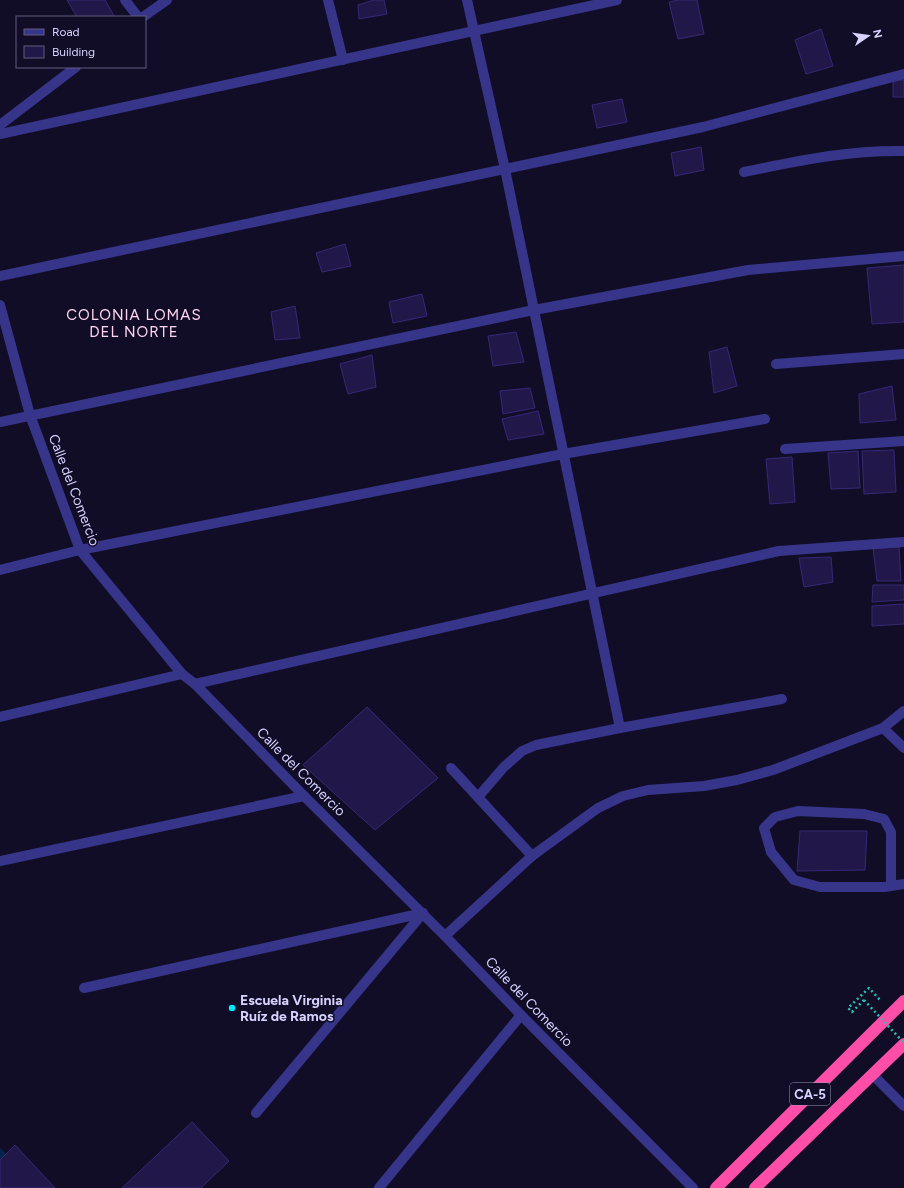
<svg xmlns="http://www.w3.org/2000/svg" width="904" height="1188" font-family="Figtree,sans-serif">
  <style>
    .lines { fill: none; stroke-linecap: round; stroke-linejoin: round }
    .stream { stroke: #08234b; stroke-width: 7 }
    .building { fill: #211849; stroke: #362877 }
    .path { stroke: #26c1b3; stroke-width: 2.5; stroke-dasharray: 2 3; stroke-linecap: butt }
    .minor { stroke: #36358a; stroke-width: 10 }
    .highway { stroke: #ff4ea8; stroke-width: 12 }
    .path-bridge { stroke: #26c1b3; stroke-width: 2.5; stroke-dasharray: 2 3; stroke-linecap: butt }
    .poi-dot { fill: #00ecfe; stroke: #110d27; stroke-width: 1.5 }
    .labels { text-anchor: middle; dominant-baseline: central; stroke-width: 3; stroke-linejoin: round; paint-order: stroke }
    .shield { fill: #110d27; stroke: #9c98be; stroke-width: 1 }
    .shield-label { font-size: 13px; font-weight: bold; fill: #d7d3ff }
    .street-label { font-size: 14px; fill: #d7d3ff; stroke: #110d27 }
    .poi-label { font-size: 14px; font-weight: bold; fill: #d7d3ff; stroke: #110d27; text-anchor: start }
    .neighbourhood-label { font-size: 15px; letter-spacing: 1px; fill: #ffd5f1; stroke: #110d27 }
  </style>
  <rect width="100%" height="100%" fill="#110d27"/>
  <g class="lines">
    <!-- stream -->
    <path class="stream" d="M0,1152L8,1163"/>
  </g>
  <!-- building -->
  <g class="building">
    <path d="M67,0H105L114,16L112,17H77Z"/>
    <path d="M374,0H384L387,14L359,19L358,5Z"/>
    <path d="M678,0H697L704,34L678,39L669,2Z"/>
    <path d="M821,29L833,66L806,74L795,40Z"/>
    <rect x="893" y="80" width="11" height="17"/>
    <path d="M622,99L627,122L597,128L592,105Z"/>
    <path d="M701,147L704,170L675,176L671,153Z"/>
    <path d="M345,244L351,266L322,272L316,253Z"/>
    <path d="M904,265V322L872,324L867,268Z"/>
    <path d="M422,294L427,316L393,323L389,302Z"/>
    <path d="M295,306L300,338L275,340L271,312Z"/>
    <path d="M516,332L524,362L493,366L488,336Z"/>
    <path d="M727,347L737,386L714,393L709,352Z"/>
    <path d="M372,355L376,387L348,394L340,364Z"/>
    <path d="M892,386L896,420L860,423L859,394Z"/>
    <path d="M530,388L535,408L503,414L500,391Z"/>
    <path d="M538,411L544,434L508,440L502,419Z"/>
    <path d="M894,450L896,492L864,494L862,451Z"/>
    <path d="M858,451L860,488L831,489L828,453Z"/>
    <path d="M792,457L795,502L770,504L766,459Z"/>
    <path d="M899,547L901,581H877L873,548Z"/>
    <path d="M831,557L833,582L804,587L799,558Z"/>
    <path d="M873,585H904V600L872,602Z"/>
    <path d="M904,604V624L872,626V606Z"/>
    <path d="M367,707L438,778L375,830L303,765Z"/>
    <path d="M800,831H867L865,870L797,871Z"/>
    <path d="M192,1122L229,1161L201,1188H122Z"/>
    <path d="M15,1145L55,1188H0V1160Z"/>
  </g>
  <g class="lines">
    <!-- path -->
    <path class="path" d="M864,1000L852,1012L848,1008L869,988L881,1001"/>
    <!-- minor -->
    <g class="minor">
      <path d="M125,0L138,17"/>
      <path d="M328,0L343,60"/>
      <path d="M467,0L505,169L620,728L782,699"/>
      <path d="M143,17L167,0"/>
      <path d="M0,125L76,67"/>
      <path d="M0,134L617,0"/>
      <path d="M744,172C798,161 848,150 904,151"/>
      <path d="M0,276L703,127L904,74"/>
      <path d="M0,305L30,415L80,550L182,674L195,684L304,796L445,936L521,1015L693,1188"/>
      <path d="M776,364L904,354"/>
      <path d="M0,422L534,310L748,270L904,256"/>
      <path d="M785,449L904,441"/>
      <path d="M0,570L80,550L563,454L765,419"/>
      <path d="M195,684L779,551L904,542"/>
      <path d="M0,717L182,674"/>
      <path d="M883,728L904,748"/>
      <path d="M451,768L532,856"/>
      <path d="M478,797L504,767L522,751L536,745L620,728"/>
      <path d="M0,861L304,796"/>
      <path d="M891,886V832L884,819L864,814L798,811L775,817L764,828L771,852L794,880L820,887H885L904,884"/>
      <path d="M445,936L532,856L598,808L623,796L648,790L704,786L737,780L773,770L883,728L904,711"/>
      <path d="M84,988L423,913"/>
      <path d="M873,1075L904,1106"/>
      <path d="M256,1113L423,913"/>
      <path d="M379,1188L521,1015"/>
    </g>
    <!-- highway -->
    <g class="highway">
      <path d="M716,1188L904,1001"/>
      <path d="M755,1188L904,1044"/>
    </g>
    <!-- path-bridge -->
    <path class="path-bridge" d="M864,1000L904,1043"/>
  </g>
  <!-- markers -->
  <circle class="poi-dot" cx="232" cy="1008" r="4"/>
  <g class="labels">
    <!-- shield labels -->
    <rect class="shield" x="790" y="1083" width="40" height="22" rx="3"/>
    <g class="shield-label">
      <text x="810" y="1094">CA-5</text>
    </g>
    <!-- street labels -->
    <g class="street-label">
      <text transform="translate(74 490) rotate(69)">Calle del Comercio</text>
      <text transform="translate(301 772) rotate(45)">Calle del Comercio</text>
      <text transform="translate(529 1002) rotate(46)">Calle del Comercio</text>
    </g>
    <!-- poi labels -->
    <g class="poi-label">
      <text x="240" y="1000">Escuela Virginia<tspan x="240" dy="16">Ruíz de Ramos</tspan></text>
    </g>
    <!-- neighbourhood labels -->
    <g class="neighbourhood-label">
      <text x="134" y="315">COLONIA LOMAS<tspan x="134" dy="17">DEL NORTE</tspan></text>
    </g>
  </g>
  <!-- legend -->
  <rect x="16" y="16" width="130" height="52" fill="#110d27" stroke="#605c7d"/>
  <rect x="24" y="29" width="20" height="6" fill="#36358a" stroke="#605c7d"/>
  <text x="52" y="36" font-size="12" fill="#d7d3ff">Road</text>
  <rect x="24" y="46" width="20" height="12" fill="#211849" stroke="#605c7d"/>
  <text x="52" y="56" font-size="12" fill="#d7d3ff">Building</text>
  <!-- north arrow -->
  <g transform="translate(868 36) rotate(77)" stroke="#110d27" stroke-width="3" paint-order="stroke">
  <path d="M0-3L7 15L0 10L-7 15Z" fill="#d7d3ff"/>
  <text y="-6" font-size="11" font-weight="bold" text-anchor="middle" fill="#d7d3ff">N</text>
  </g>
</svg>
